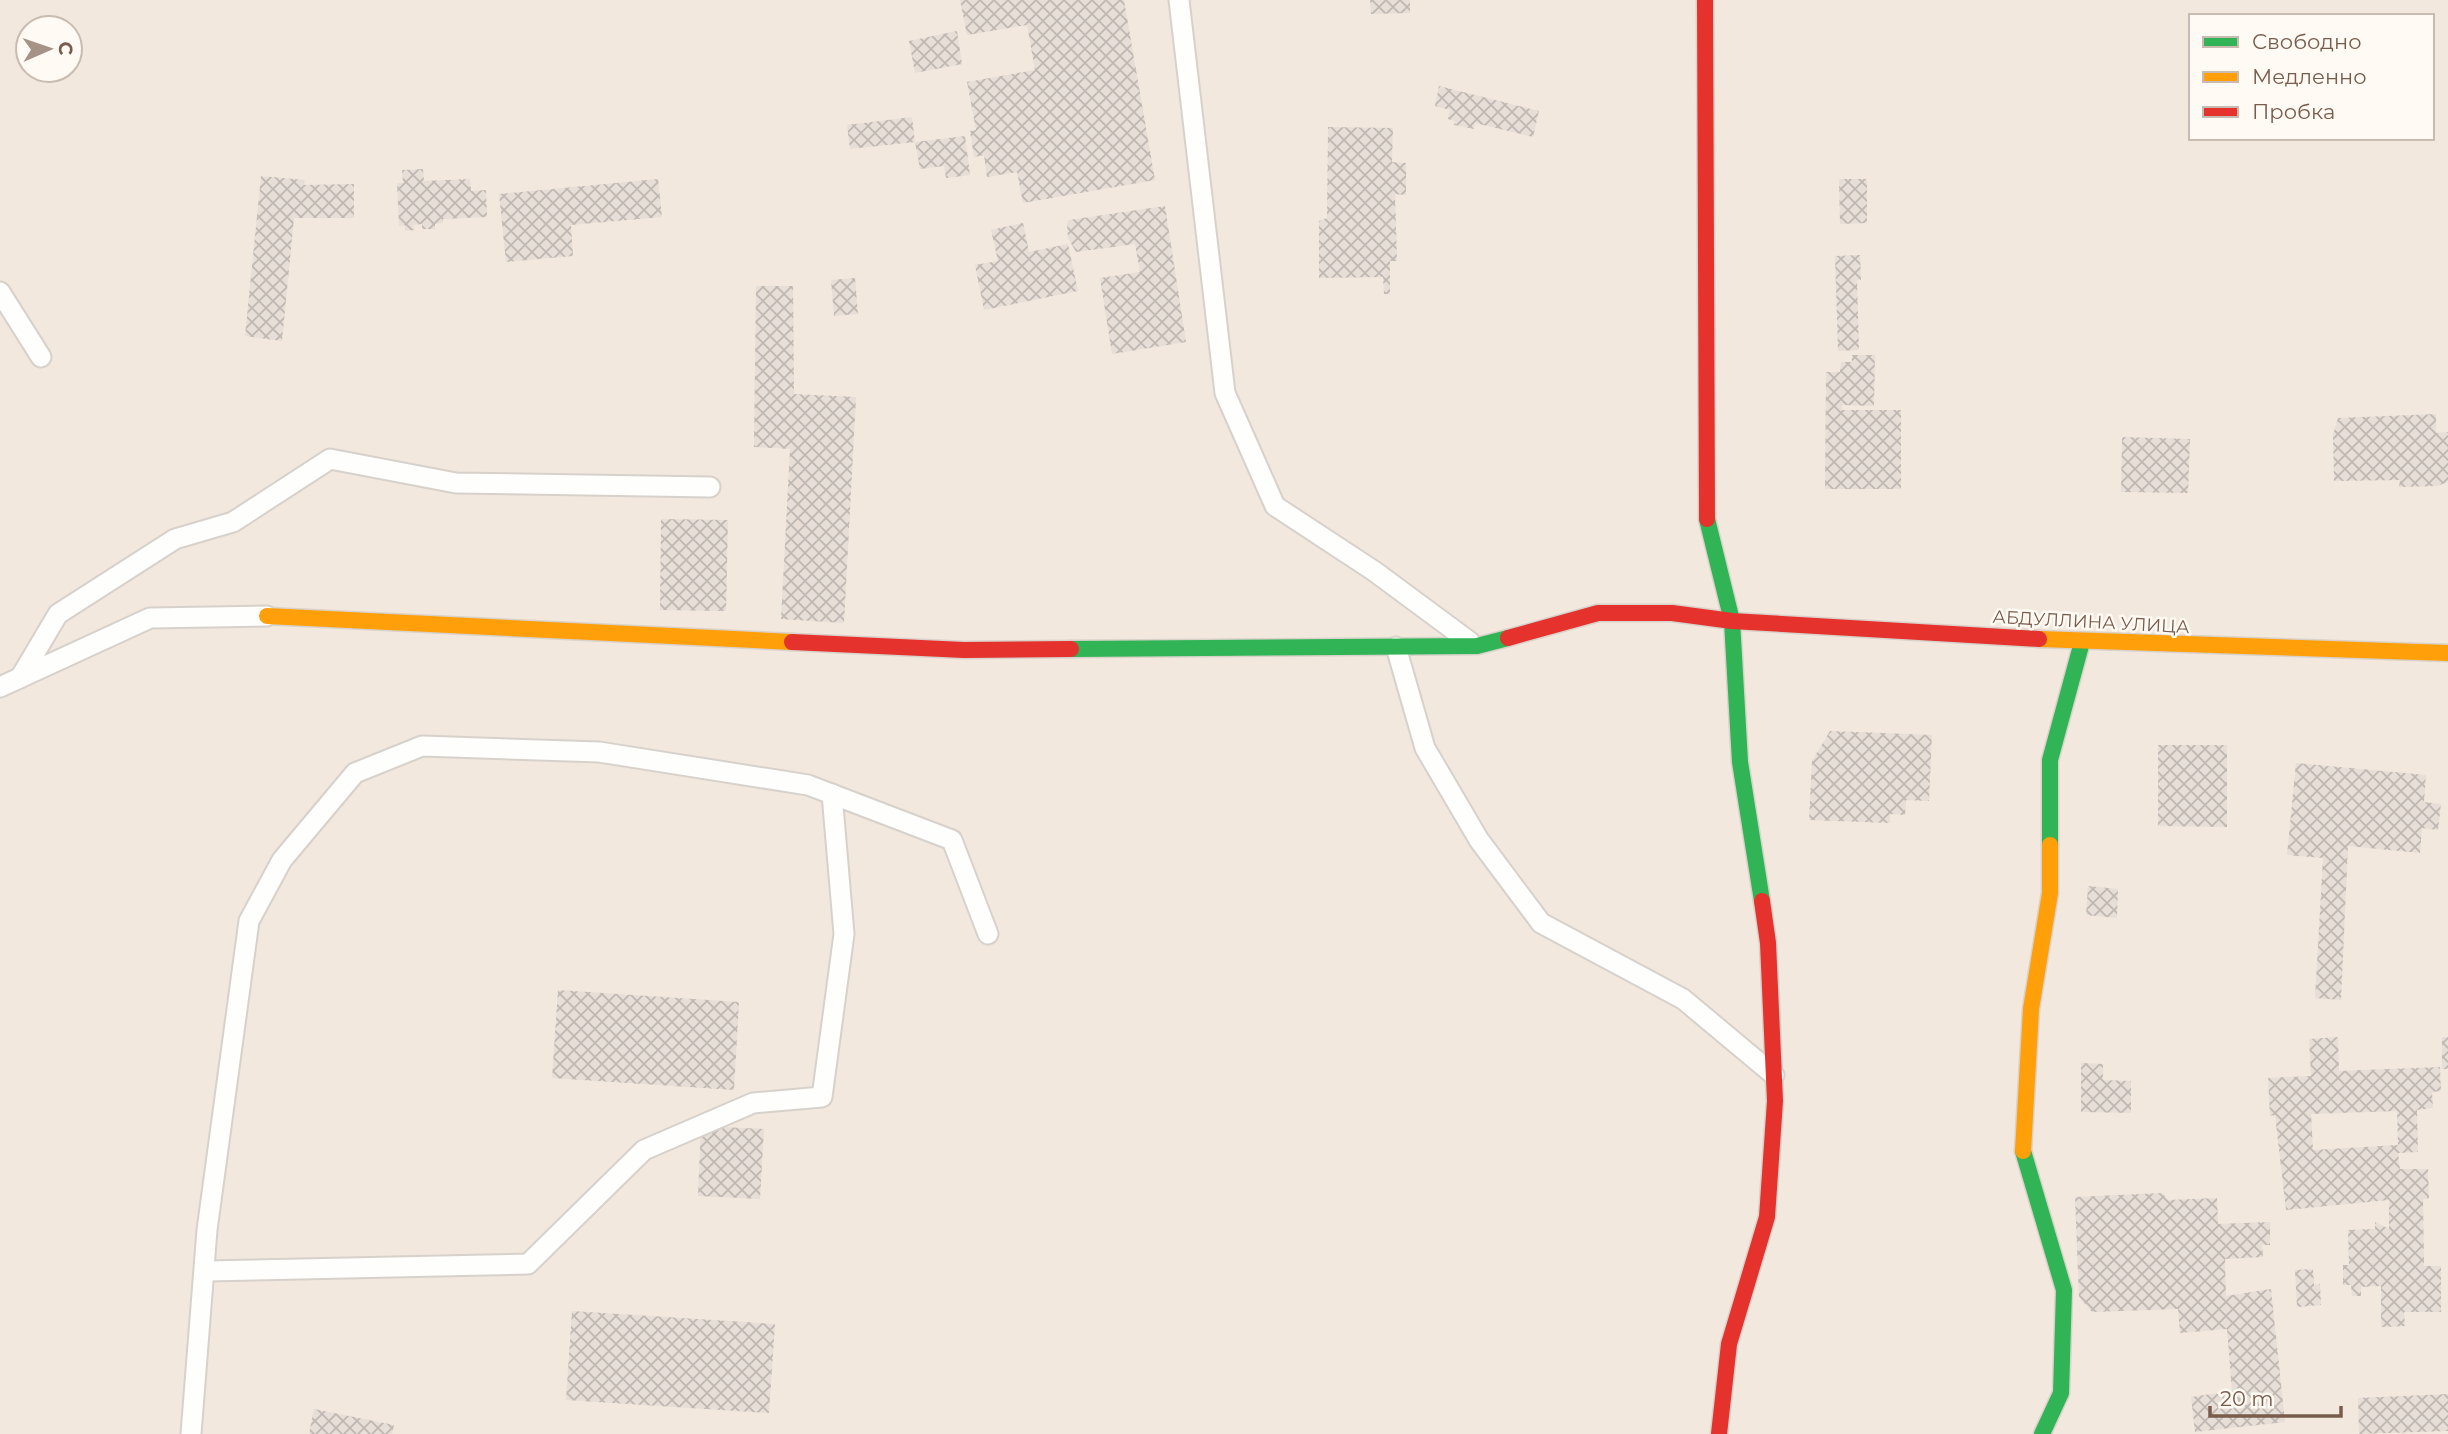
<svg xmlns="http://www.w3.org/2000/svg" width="2448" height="1434" font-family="Montserrat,sans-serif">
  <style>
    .residential { fill: #f2e8de; fill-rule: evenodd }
    .building { fill: url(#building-cross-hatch); fill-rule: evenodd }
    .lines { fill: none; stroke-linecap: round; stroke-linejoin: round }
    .lane-casing { stroke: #d7d1cb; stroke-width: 23 }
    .fast-casing { stroke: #d9d2cb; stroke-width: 19 }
    .slow-casing { stroke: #d9d2cb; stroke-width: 19 }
    .jam-casing { stroke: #d9d2cb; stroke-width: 19 }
    .lane { stroke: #fefefd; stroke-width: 19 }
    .fast { stroke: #30b455; stroke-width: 16 }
    .slow { stroke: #ff9f0a; stroke-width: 16 }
    .jam { stroke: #e5322d; stroke-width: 16 }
    .labels { text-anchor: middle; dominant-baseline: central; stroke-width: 5; stroke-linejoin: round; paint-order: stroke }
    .street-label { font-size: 18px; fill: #7a5c4d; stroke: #fffaf3 }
  </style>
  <defs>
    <pattern id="building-cross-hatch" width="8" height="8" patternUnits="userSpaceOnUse" patternTransform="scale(1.75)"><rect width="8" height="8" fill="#e6ded7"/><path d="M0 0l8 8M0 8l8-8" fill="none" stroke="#bfb7b1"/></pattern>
  </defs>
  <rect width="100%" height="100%" fill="#f9f5f0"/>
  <!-- residential -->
  <path class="residential" d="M0,0H2448V1434H0ZM2191,16H2432V138H2191ZM28,28H70V70H28Z"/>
  <!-- building -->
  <g class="building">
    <path d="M960,0H1124L1155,180L1023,203L1017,172L987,177L984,155L974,157L970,131L976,130L967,82L1035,70L1027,25L967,35Z"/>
    <path d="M1370,0H1410V13L1371,14Z"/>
    <path d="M957,31L962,64L915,73L909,41Z"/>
    <path d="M1439,86L1539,111L1533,137L1475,123L1474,129L1454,125L1455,121L1448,119L1450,110L1435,106Z"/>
    <path d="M912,117L915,142L850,149L847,125Z"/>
    <path d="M1328,127L1393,128L1392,162L1406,163V195L1395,194L1397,261H1390V294H1384L1383,277L1319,278V221L1327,218Z"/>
    <path d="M965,136L970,175L946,178L944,166L920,169L915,142Z"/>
    <path d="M423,169L424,181L470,179L471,191L486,190L487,217L443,219V223L435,224V229H422V224L413,225L414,230L405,231V225L399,226L397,183H403L402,170Z"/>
    <path d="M261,176L305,180L304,185L354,184V218H294L282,341L245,336Z"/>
    <path d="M658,179L662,217L571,225L573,256L506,262L499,194Z"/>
    <path d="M1839,179H1867V223L1840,224Z"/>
    <path d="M1165,206L1186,342L1112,354L1100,278L1140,272L1135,244L1076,252L1068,238L1067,224L1069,220Z"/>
    <path d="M1023,223L1029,252L1068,244L1078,291L984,310L975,265L998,261L991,230Z"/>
    <path d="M1860,255L1861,280H1857L1859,350L1838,351L1835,256Z"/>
    <path d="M855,278L858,314L834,316L831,280Z"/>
    <path d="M756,286H793L794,394L856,397L844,623L781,619L790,449L754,447Z"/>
    <path d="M1852,355H1875L1874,406L1842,405V410H1901V489H1825L1826,372H1840L1841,362H1852Z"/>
    <path d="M2436,414V433L2448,432V482L2437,486L2399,487L2400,480L2334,481L2333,435L2338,418Z"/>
    <path d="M2122,437L2190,439L2188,493L2121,492Z"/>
    <path d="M661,519L728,520L726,611L660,610Z"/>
    <path d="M1830,731L1932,735L1929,801L1906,800L1905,815L1890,814V823L1809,820L1812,761Z"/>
    <path d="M2158,745H2227V827L2158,826Z"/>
    <path d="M2296,763L2426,775L2424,802L2441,804L2438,830L2422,828L2420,853L2348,846L2341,1000L2315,998L2323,858L2287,855Z"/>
    <path d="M2088,886L2118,889L2117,918L2086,915Z"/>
    <path d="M558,990L739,1002L734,1090L552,1078Z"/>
    <path d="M2338,1037L2339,1071L2440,1067L2441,1091L2432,1092L2433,1108L2417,1110L2418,1152L2398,1153L2400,1169H2428L2429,1198L2423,1199L2424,1266H2441V1312H2404L2405,1326L2381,1327V1286L2361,1287V1296H2352L2351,1285H2343V1265H2349L2348,1230L2375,1229V1222L2389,1229V1200L2286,1210L2275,1115L2270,1116L2268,1078L2311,1076L2309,1039ZM2397,1111L2398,1145L2313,1150L2311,1114Z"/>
    <rect x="2442" y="1037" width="6" height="32"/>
    <path d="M2081,1063L2103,1064V1080L2131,1081V1113L2081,1112Z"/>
    <path d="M701,1126L764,1129L760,1199L698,1196Z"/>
    <path d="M2162,1193L2168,1200L2217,1198L2218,1224L2270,1222V1245H2262L2263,1257L2225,1259L2226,1296L2271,1289L2285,1422L2195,1432L2191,1397L2232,1391L2227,1329L2180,1333L2178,1309L2092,1312L2079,1297L2075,1197Z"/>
    <path d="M2313,1269L2314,1285L2320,1284L2321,1305L2297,1307L2295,1270Z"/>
    <path d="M572,1311L775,1324L769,1413L566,1400Z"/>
    <path d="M2448,1394V1431L2359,1434L2358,1398Z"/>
    <path d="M314,1409L394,1425L392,1434H309Z"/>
  </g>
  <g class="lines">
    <defs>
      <g id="lane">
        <path d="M1179,0L1225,393L1275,506L1374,571L1470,642"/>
        <path d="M0,292L41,357"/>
        <path d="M1396,647L1425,748L1479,840L1541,923L1683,999L1774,1075"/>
        <path d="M20,678L58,614L175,539L233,522L330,459L456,483L710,487"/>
        <path d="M0,687L150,618L267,616"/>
        <path d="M205,1271L528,1264L644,1150L753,1103L822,1097L844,934L832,794"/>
        <path d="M191,1434L207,1230L249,921L282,860L355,773L422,746L599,752L808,785L952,840L988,934"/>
      </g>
      <g id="fast">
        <path d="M1707,519L1732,621L1740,762L1762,901"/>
        <path d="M1071,649L1477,646L1508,638"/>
        <path d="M2050,845V760L2082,642"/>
        <path d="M2023,1151L2064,1290L2061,1393L2042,1434"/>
      </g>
      <g id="slow">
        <path d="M267,616L792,642"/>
        <path d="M2039,639L2448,653"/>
        <path d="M2023,1151L2031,1009L2050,893V845"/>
      </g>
      <g id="jam">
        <path d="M1705,0L1707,519"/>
        <path d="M1508,638L1598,613H1672L1732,621L2039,639"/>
        <path d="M792,642L964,650L1071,649"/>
        <path d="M1719,1434L1729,1344L1767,1217L1775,1101L1768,943L1762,901"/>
      </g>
    </defs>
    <!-- lane casing -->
    <use href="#lane" class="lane-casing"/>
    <!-- fast casing -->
    <use href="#fast" class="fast-casing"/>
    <!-- slow casing -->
    <use href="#slow" class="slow-casing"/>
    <!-- jam casing -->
    <use href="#jam" class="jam-casing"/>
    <!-- lane -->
    <use href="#lane" class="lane"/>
    <!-- fast -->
    <use href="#fast" class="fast"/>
    <!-- slow -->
    <use href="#slow" class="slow"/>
    <!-- jam -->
    <use href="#jam" class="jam"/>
  </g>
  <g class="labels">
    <!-- street labels -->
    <g class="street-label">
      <text transform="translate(2091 622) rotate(3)">АБДУЛЛИНА УЛИЦА</text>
    </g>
  </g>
  <!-- legend -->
  <rect x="2189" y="14" width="245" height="126" fill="#fffaf3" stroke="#cabbb1" stroke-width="2"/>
  <rect x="2203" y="37" width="35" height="10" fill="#30b455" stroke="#cabbb1" stroke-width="2"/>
  <text x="2252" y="49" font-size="21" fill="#7a5c4d">Свободно</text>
  <rect x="2203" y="72" width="35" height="10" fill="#ff9f0a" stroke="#cabbb1" stroke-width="2"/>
  <text x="2252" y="84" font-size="21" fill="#7a5c4d">Медленно</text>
  <rect x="2203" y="107" width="35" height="10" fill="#e5322d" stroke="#cabbb1" stroke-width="2"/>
  <text x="2252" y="119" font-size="21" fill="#7a5c4d">Пробка</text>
  <!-- north arrow -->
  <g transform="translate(49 49) rotate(88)"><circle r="33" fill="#fffaf3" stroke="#cabbb1" stroke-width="2"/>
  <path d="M0-5L12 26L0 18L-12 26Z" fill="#a69286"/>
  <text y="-10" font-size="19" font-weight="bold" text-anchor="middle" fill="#7a5c4d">С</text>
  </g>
  <!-- scale -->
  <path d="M2210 1406v10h131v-10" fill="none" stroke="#7a5c4d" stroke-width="3.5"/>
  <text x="2220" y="1406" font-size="21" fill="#7a5c4d" stroke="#fffaf3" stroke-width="5" paint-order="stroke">20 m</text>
</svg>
